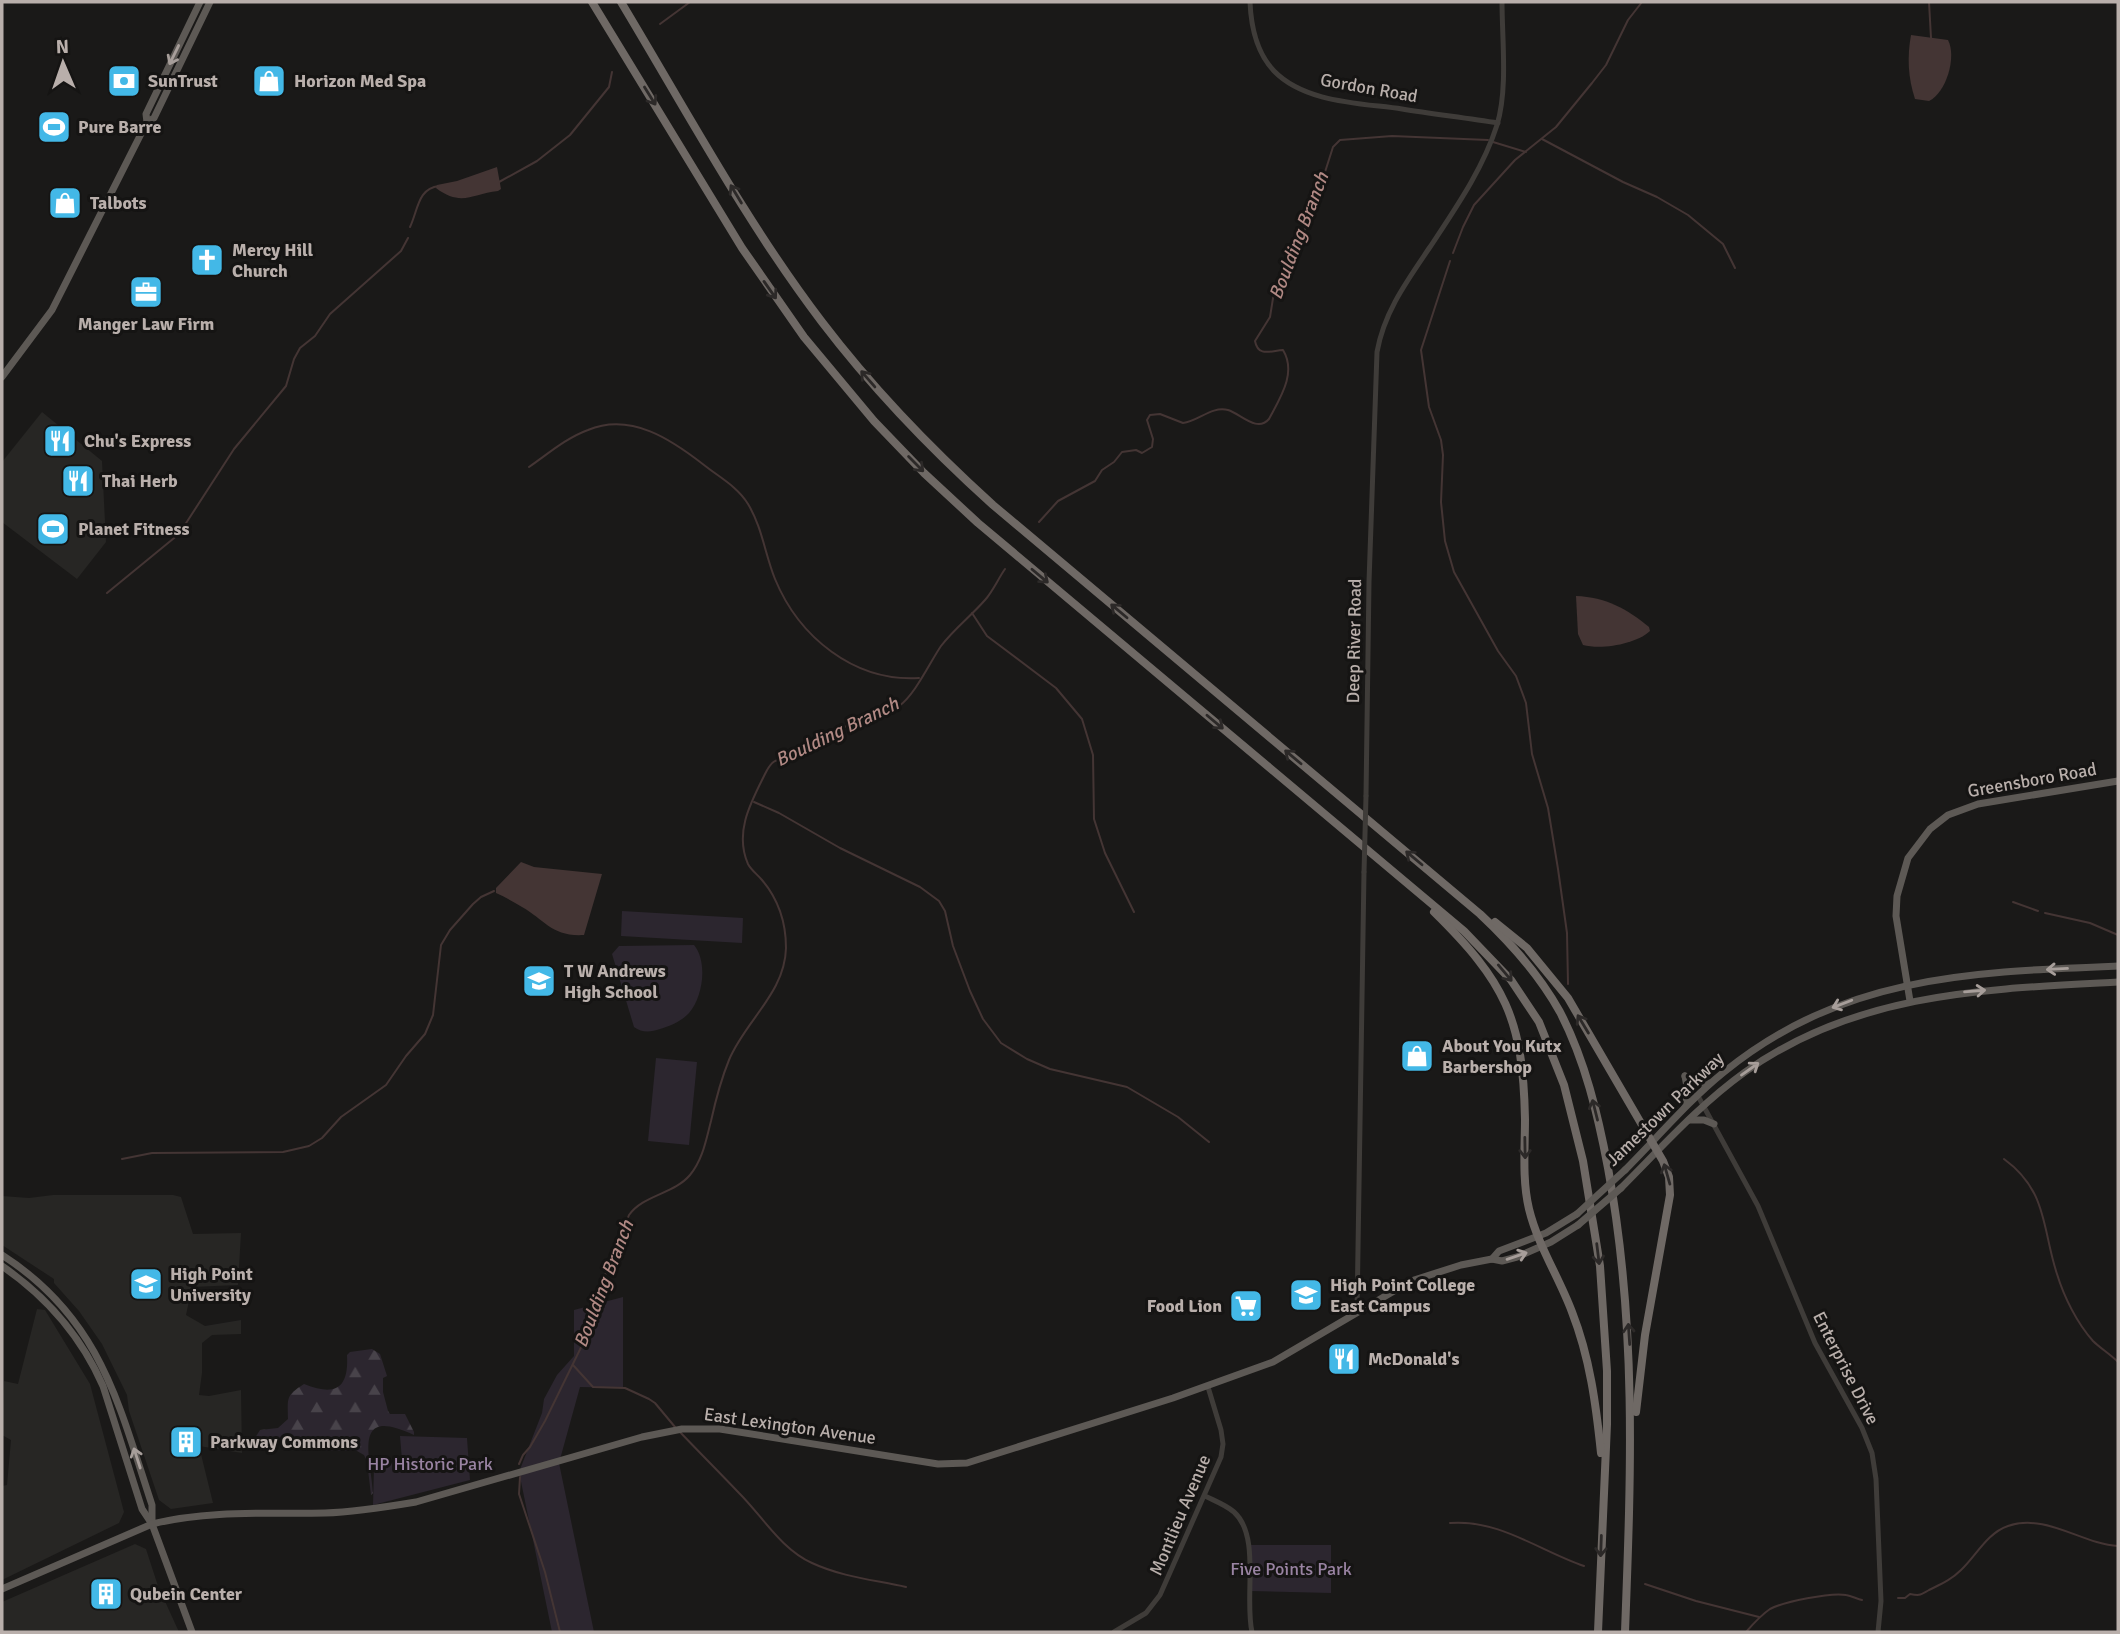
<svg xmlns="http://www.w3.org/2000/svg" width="2120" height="1634" font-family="Signika,sans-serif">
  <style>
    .built { fill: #272624 }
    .forest { fill: url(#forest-firs) }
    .park { fill: #2c262f }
    .water { fill: #443534 }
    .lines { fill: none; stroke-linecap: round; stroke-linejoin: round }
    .stream { stroke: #443534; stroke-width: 2 }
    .minor { stroke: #3f3c39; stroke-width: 5 }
    .major { stroke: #5d5955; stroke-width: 7 }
    .highway { stroke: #6f6965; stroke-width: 8 }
    .minor-bridge { stroke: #3f3c39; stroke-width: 5 }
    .major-bridge { stroke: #5d5955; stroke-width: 7 }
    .oneway { stroke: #a79e9a }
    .oneway2 { stroke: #2c2928 }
    .labels { text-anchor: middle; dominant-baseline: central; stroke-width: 6; stroke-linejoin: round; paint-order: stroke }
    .poi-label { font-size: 18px; font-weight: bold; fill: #b9afab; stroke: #151413; text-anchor: start }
    .street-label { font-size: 18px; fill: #b9afab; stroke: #151413 }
    .park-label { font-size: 18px; fill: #9983a2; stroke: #151413 }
    .water-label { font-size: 19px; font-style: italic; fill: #b18984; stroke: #151413 }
  </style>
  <defs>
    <pattern id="forest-firs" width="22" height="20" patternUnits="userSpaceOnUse" patternTransform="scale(1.75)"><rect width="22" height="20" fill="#2c262f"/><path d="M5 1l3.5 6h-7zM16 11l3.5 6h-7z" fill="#48434a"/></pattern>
  </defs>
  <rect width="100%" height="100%" fill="#1a1918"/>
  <!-- built -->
  <g class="built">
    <path d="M42,412L102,461L106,542L77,579L2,522V462Z"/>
    <path d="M53,1195H173L181,1197L193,1234L241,1233L238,1285L192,1287L186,1315L205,1326L241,1320V1334L212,1335L202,1343V1373L199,1395L209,1396L241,1390L242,1453L199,1446L213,1503L171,1509L159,1500L129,1411L127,1395L102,1344L79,1311L54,1283V1279L2,1245V1196L29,1198Z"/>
    <path d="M37,1309L45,1310L90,1384L124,1512L119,1523L2,1580V1486L7,1485L11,1440L2,1435L4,1381L18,1384Z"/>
    <path d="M135,1544L146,1549L158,1586L179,1632H2V1602Z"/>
  </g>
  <!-- forest -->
  <path class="forest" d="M372,1349L380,1354L387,1376L383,1378V1392L388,1411L390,1414H405L414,1432V1435C351,1405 371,1456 373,1493L371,1495L367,1461L364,1455L357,1451L312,1450L282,1439L255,1438L260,1430L278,1428L288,1419C288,1398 285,1396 304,1384C336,1397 349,1388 347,1355L350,1352Z"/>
  <!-- park -->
  <g class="park">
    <path d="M622,911L743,918L742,943L621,936Z"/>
    <path d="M694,945C708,962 703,997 689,1013C682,1021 670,1026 660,1029C651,1032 642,1033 634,1027L612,954L619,946Z"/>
    <path d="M656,1058L697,1062L689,1145L648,1141Z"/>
    <path d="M623,1297V1388L580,1387L559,1463L594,1632H552L519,1472L542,1413L544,1399L557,1375L574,1356V1310Z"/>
    <path d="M400,1436L467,1438L470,1480L373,1505L374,1467L402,1460Z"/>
    <path d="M1251,1545H1331V1593L1250,1591Z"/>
  </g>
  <!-- water -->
  <g class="water">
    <path d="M1911,35L1948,40C1957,57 1946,93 1929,101L1915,99C1908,78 1907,57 1911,35Z"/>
    <path d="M497,167L501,189L498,191C472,194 461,207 436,188L437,185L457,181Z"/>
    <path d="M1576,596C1606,597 1627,609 1649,627L1650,631C1636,644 1602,650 1583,645L1578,634Z"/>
    <path d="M521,862L534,867L602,874L584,935C552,937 545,920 522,907C514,902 505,897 496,893V888Z"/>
  </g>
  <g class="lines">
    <!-- stream -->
    <g class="stream">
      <path d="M1929,2L1931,38"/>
      <path d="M660,24L690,2"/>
      <path d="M1542,139L1623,182L1657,197L1688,215L1723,244L1735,268"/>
      <path d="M1493,142L1526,152"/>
      <path d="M499,182L537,161L570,135L609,87L612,72"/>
      <path d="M410,227C418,210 418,188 439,186"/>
      <path d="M1453,253L1463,227L1474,205L1515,160L1556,127L1592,83L1606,65L1628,20L1642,2"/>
      <path d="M1450,261L1421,350L1429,407L1441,440L1443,455L1441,502L1445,541L1454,572L1498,651L1516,676L1526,703L1532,754L1548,808L1558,869L1567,933L1568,984"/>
      <path d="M529,467C548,454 566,438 588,430C631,412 672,440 704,465C719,477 738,487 748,504C762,527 765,554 775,579C799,637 854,682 919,678"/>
      <path d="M1039,522L1058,501L1095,481L1102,470L1114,462L1122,452L1136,450L1142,453L1152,447L1153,439L1147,420L1150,415L1160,414L1183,423C1199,421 1211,406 1228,410C1241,414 1257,433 1269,419C1280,398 1297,373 1283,350C1270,351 1258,357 1255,341L1270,317L1274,292L1310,219L1333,147L1340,140L1392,136L1488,140"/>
      <path d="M107,593L179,534L234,449L286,386L294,359L300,348L315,336L330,314L401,251L408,238"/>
      <path d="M972,613L987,636L1056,688L1082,719L1093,755L1094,819L1105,853L1134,912"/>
      <path d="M754,802L779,813L840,848L920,887L939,901L945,911L953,946L970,991L983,1019L1001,1043L1027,1059L1050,1069L1127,1087L1178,1117L1209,1142"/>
      <path d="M2013,902L2038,911"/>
      <path d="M2045,913L2090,923L2118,935"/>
      <path d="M122,1159L152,1153L283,1152L309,1146L322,1138L341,1117L386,1085L406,1056L425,1034L433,1015L441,945L450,930L473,904L481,897L494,891"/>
      <path d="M2004,1159C2048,1191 2042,1229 2057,1274C2064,1297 2077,1323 2093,1341C2100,1348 2110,1354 2118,1362"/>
      <path d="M573,1365L593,1387L625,1388L649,1399L655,1403L675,1427"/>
      <path d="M679,1431C699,1452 719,1472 739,1493C763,1517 781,1549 812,1563C842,1577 875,1580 906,1587"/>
      <path d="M519,1464L523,1455L530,1447L545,1421L590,1329L600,1288L629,1215C643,1195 674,1194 690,1175C703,1159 706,1140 711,1121C715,1103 722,1077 729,1060C745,1021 785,993 786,948C786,923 778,899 762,880C757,874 751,870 748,864C734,832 751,802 765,774C774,756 778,761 794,756C805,752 815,741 825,735C848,721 877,722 899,706C915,695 930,662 941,646C954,629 971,616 985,600C993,591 998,579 1005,569"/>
      <path d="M520,1477L519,1494L545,1572L560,1632"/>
      <path d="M1450,1523C1499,1519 1540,1551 1584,1566"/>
      <path d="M1645,1584L1696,1601L1759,1617"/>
      <path d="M1898,1598H1905L1910,1594C1920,1596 1920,1595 1929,1590C1941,1584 1951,1580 1961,1570C1976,1556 1987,1533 2008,1526C2046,1513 2082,1544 2118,1546"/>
      <path d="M1746,1632C1753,1624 1761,1615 1770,1609C1783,1602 1831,1592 1846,1595C1852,1596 1857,1599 1862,1600"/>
    </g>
    <!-- minor -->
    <g class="minor">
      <path d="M1250,2C1251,27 1256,52 1274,71C1305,103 1361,103 1402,109C1434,114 1466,118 1498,123"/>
      <path d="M1366,796L1369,582L1377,352C1384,312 1407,281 1430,247C1455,209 1483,169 1497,125C1508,89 1502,39 1502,2"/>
      <path d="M1698,1096L1758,1206L1815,1343L1862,1428L1872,1453L1876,1479L1881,1601L1878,1632"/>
      <path d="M1357,1312L1364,872"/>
      <path d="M1205,1496C1215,1501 1226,1505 1234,1512C1261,1536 1244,1598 1252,1632"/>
      <path d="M1114,1632L1146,1613L1160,1595L1221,1457L1223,1444L1221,1430L1208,1387"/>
    </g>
    <!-- major -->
    <g class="major">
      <path d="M147,122L154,118L210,2"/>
      <path d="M2,377L52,310L147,122L146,114L200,2"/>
      <path d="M1910,1001L1896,916L1897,896L1908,858L1930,829L1948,815L1978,804L2118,781"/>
      <path d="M1685,1076L1697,1083H1709"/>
      <path d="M1685,1106L1688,1092L1685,1076"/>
      <path d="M1689,1120H1704L1714,1124"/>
      <path d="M1625,1170C1658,1137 1688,1101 1724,1072C1844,975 1971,972 2118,966"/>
      <path d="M1621,1188C1661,1148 1699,1105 1745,1072C1857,992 1986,989 2118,982"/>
      <path d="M2,1255C100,1318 118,1402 152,1505V1523"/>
      <path d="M1492,1259L1499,1251L1546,1233L1577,1214"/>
      <path d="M2,1266C47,1297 81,1336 103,1386L142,1509L152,1524L192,1632"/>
      <path d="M2,1589L152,1524C209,1510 267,1514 325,1513C355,1512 386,1507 416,1502L642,1437L682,1429H720L938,1464L967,1463L1173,1398L1273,1362L1411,1281L1461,1265L1492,1259L1502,1261L1517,1257L1551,1242L1578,1225"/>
    </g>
    <!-- highway -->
    <g class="highway">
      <path d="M592,2L742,248L804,337L874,421L924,473L978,523L1464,931L1511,980L1539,1022L1564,1085L1583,1161L1600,1266L1607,1371V1424L1598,1632"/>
      <path d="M621,2C686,110 746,222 822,322C873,389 931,449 993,505L1480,914C1511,943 1539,974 1560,1012C1585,1060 1598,1115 1608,1168C1637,1325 1631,1474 1625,1632"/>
      <path d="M1434,912C1505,982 1523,1018 1525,1119C1525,1148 1522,1180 1529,1209C1538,1246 1559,1277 1572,1312C1590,1358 1596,1405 1601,1453"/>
      <path d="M1495,922L1527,948L1568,998L1663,1161L1669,1177L1670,1195L1645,1335L1636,1412"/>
    </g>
    <!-- minor-bridge -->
    <path class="minor-bridge" d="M1364,872L1366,796"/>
    <!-- major-bridge -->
    <g class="major-bridge">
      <path d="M1577,1214L1625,1170"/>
      <path d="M1578,1225L1621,1188"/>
    </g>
  </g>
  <!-- one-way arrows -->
  <defs><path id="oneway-shaft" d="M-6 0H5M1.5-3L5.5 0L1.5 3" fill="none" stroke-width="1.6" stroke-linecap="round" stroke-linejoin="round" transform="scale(1.75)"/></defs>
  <g class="oneway">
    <use href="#oneway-shaft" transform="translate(174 55) rotate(116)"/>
    <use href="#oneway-shaft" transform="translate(2057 969) rotate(177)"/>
    <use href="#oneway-shaft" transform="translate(1975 991) rotate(-5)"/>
    <use href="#oneway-shaft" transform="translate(1842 1004) rotate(159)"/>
    <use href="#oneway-shaft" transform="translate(1750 1069) rotate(-35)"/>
    <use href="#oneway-shaft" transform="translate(1517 1256) rotate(-19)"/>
    <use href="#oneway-shaft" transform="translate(137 1458) rotate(-108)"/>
  </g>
  <g class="oneway2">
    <use href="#oneway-shaft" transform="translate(650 96) rotate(58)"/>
    <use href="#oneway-shaft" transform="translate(736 194) rotate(-121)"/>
    <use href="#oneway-shaft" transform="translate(770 290) rotate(55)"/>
    <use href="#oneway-shaft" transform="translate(868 379) rotate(-131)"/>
    <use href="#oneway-shaft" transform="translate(916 464) rotate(45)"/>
    <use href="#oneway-shaft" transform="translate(1040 576) rotate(40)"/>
    <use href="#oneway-shaft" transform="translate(1119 611) rotate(-140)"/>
    <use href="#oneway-shaft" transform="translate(1215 722) rotate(40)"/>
    <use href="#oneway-shaft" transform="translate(1293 757) rotate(-140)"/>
    <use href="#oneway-shaft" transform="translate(1414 858) rotate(-140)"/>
    <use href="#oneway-shaft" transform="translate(1505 973) rotate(50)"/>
    <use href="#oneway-shaft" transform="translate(1583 1024) rotate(-121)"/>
    <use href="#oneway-shaft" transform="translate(1595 1110) rotate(-104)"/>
    <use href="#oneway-shaft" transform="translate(1525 1148) rotate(89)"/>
    <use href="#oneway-shaft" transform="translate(1667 1174) rotate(-106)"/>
    <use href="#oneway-shaft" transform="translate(1598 1254) rotate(83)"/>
    <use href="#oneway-shaft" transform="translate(1629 1334) rotate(-94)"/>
    <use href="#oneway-shaft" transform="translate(1601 1546) rotate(92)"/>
  </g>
  <!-- icons -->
  <defs>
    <symbol id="bank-square" viewBox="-11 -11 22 22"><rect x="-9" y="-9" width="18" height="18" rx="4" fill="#43b8e7" stroke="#151413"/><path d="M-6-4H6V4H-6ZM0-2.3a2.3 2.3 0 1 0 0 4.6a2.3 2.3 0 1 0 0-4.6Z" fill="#fff"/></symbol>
    <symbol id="shop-square" viewBox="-11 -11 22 22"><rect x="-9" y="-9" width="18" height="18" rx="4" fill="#43b8e7" stroke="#151413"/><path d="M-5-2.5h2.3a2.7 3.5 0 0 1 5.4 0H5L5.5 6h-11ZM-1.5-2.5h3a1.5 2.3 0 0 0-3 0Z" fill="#fff"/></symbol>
    <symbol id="stadium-square" viewBox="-11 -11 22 22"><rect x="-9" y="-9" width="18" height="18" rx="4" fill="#43b8e7" stroke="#151413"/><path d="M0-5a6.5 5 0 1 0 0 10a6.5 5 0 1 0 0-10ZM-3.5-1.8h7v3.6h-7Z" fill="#fff"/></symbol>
    <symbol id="church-square" viewBox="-11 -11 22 22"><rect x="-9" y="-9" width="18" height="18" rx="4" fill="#43b8e7" stroke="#151413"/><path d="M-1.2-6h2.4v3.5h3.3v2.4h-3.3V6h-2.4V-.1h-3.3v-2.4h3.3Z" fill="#fff"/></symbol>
    <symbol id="office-square" viewBox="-11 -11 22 22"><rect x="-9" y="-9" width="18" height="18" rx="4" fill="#43b8e7" stroke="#151413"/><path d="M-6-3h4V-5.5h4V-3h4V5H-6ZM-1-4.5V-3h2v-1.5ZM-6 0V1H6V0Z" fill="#fff"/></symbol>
    <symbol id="restaurant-square" viewBox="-11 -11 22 22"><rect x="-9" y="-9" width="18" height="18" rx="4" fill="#43b8e7" stroke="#151413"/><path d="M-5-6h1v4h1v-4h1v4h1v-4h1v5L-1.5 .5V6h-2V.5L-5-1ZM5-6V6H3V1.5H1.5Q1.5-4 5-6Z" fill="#fff"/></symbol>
    <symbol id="school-square" viewBox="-11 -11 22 22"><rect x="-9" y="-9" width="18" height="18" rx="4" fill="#43b8e7" stroke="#151413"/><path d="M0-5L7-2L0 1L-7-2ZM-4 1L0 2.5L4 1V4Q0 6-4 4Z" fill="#fff"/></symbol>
    <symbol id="university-square" viewBox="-11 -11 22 22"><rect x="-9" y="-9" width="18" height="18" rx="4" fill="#43b8e7" stroke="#151413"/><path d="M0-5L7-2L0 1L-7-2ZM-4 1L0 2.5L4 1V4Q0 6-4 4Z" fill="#fff"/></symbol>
    <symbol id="supermarket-square" viewBox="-11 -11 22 22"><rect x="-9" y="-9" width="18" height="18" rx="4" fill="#43b8e7" stroke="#151413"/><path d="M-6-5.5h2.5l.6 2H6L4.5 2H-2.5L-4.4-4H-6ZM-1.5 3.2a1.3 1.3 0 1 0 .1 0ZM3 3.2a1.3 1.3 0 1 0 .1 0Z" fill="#fff"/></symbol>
    <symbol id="building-square" viewBox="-11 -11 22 22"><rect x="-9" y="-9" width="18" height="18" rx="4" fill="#43b8e7" stroke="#151413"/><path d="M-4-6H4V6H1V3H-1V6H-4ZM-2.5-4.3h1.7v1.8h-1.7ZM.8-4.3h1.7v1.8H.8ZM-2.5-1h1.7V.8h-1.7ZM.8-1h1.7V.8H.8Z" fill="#fff"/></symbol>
  </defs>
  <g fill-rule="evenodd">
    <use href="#bank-square" x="105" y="62" width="38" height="38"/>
    <use href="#shop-square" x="250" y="62" width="38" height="38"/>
    <use href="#stadium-square" x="35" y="108" width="38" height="38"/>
    <use href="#shop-square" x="46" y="184" width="38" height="38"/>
    <use href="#church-square" x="188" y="241" width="38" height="38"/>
    <use href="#office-square" x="127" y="273" width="38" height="38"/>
    <use href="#restaurant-square" x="41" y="422" width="38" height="38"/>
    <use href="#restaurant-square" x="59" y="462" width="38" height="38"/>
    <use href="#stadium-square" x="34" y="510" width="38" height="38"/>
    <use href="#school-square" x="520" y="962" width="38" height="38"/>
    <use href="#shop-square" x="1398" y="1037" width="38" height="38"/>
    <use href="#university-square" x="127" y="1265" width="38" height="38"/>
    <use href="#school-square" x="1287" y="1276" width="38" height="38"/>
    <use href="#supermarket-square" x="1227" y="1287" width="38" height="38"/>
    <use href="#restaurant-square" x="1325" y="1340" width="38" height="38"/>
    <use href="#building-square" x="167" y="1423" width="38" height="38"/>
    <use href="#building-square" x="87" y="1575" width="38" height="38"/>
  </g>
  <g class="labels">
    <!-- poi labels -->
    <g class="poi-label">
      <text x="148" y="81">SunTrust</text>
      <text x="294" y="81">Horizon Med Spa</text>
      <text x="78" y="127">Pure Barre</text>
      <text x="90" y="203">Talbots</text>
      <text x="232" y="250">Mercy Hill<tspan x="232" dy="21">Church</tspan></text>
      <text x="146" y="324" text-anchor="middle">Manger Law Firm</text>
      <text x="84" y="441">Chu's Express</text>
      <text x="102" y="481">Thai Herb</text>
      <text x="78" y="529">Planet Fitness</text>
      <text x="564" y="971">T W Andrews<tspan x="564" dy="21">High School</tspan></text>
      <text x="1442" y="1046">About You Kutx<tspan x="1442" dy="21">Barbershop</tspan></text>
      <text x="170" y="1274">High Point<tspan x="170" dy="21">University</tspan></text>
      <text x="1330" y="1285">High Point College<tspan x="1330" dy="21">East Campus</tspan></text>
      <text x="1222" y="1306" text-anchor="end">Food Lion</text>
      <text x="1368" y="1359">McDonald's</text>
      <text x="210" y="1442">Parkway Commons</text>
      <text x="130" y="1594">Qubein Center</text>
    </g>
    <!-- street labels -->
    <g class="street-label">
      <text transform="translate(1369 88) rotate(10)">Gordon Road</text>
      <text transform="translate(1354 641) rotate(-89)">Deep River Road</text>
      <text transform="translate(2032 780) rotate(-10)">Greensboro Road</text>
      <text transform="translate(1665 1109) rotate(-44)">Jamestown Parkway</text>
      <text transform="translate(1846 1368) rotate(63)">Enterprise Drive</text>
      <text transform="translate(790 1426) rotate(8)">East Lexington Avenue</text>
      <text transform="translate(1180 1515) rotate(-67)">Montlieu Avenue</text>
    </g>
    <!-- park labels -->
    <g class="park-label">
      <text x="430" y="1464">HP Historic Park</text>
      <text x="1291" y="1569">Five Points Park</text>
    </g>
    <!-- water labels -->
    <g class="water-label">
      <text transform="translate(1299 236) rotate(-69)">Boulding Branch</text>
      <text transform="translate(837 732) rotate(-26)">Boulding Branch</text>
      <text transform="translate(604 1284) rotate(-69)">Boulding Branch</text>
    </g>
  </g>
  <!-- border -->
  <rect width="2120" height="1634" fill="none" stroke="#b9afab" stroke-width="7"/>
  <!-- north arrow -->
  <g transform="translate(63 63) rotate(358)" stroke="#151413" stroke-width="5" paint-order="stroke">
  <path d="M0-5L12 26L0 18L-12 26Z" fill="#b9afab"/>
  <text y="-10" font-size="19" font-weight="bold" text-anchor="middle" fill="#b9afab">N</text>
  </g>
</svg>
